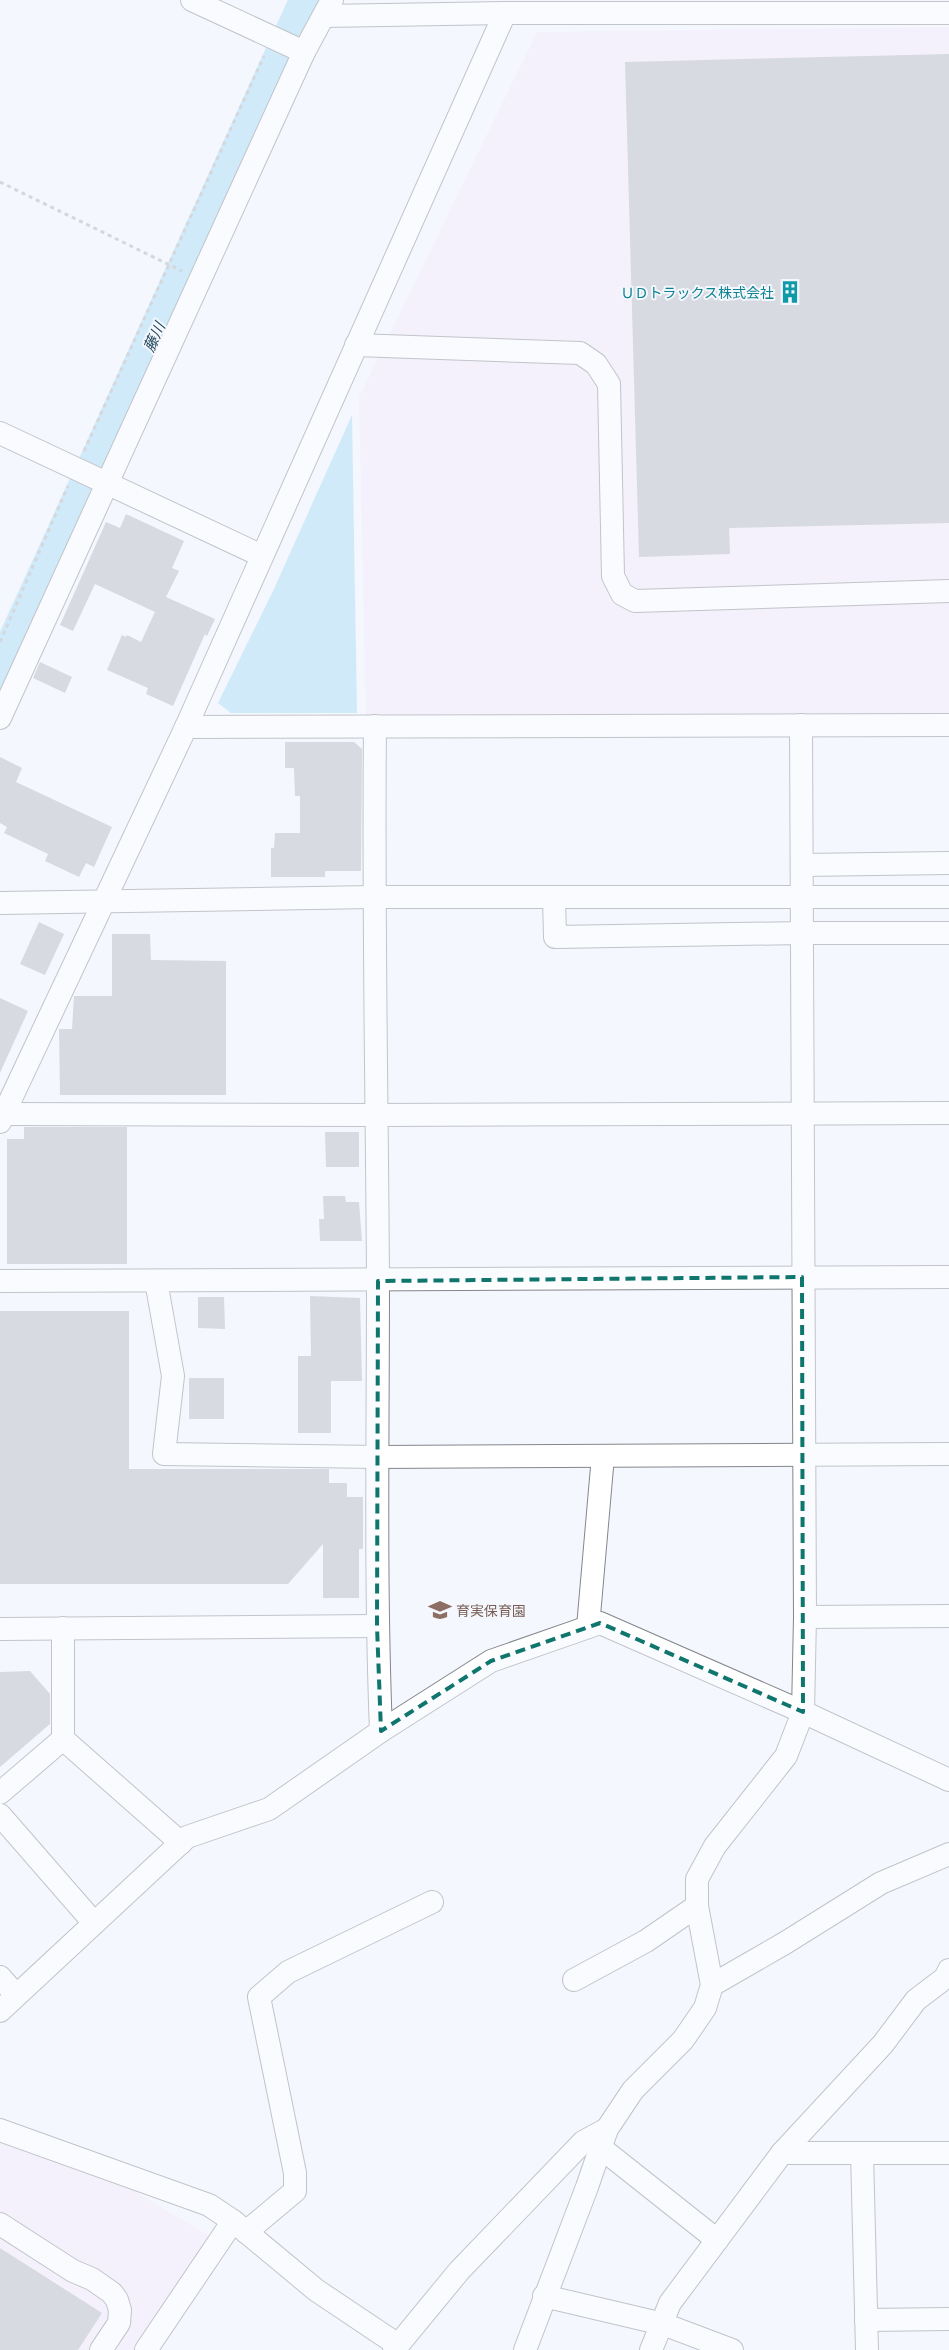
<svg xmlns="http://www.w3.org/2000/svg" width="949" height="2350" font-family="Inter,'Noto Sans JP',sans-serif">
  <style>
    .industrial { fill: #f3e8fc }
    .water { fill: #a6d9f4 }
    .lines { fill: none; stroke-linecap: round; stroke-linejoin: round }
    .river { stroke: #a6d9f4; stroke-width: 35 }
    .building { fill: #b4b6bc }
    .minor-casing { stroke: #83868b; stroke-width: 24 }
    .path { stroke: #adafb4; stroke-width: 3; stroke-dasharray: 4 4; stroke-linecap: butt }
    .minor { stroke: #fff; stroke-width: 22 }
    .marked { fill: none; stroke: #0f766e; stroke-width: 4; stroke-dasharray: 10 6; stroke-linejoin: round }
    .labels { text-anchor: middle; dominant-baseline: central; stroke-width: 4; stroke-linejoin: round; paint-order: stroke }
    .culture-label { font-size: 14px; fill: #0d838f; stroke: #f4f7fd; text-anchor: end }
    .education-label { font-size: 14px; fill: #785e54; stroke: #f4f7fd; text-anchor: start }
    .water-label { font-size: 15px; font-style: italic; fill: #20475a; stroke: #f4f7fd }
  </style>
  <rect width="100%" height="100%" fill="#f4f7fd"/>
  <!-- industrial -->
  <g class="industrial">
    <path d="M949,27V716H366L359,397L537,32Z"/>
    <path d="M0,2139L123,2184L209,2236L135,2350H0Z"/>
  </g>
  <!-- water -->
  <path class="water" d="M352,415L357,713H231L218,703L273,591Z"/>
  <g class="lines">
    <!-- river -->
    <path class="river" d="M0,674L307,0"/>
  </g>
  <!-- building -->
  <g class="building">
    <path d="M949,54V523L729,528L730,554L639,557L625,62Z"/>
    <path d="M126,514L184,541L172,568L179,571L166,597L215,619L207,636L205,634L173,706L146,694L148,688L107,670L122,635L126,637L127,635L141,642L155,612L95,584L73,631L60,625L106,522L120,528Z"/>
    <path d="M40,662L72,677L65,693L33,678Z"/>
    <path d="M285,742H354L362,749L361,871H325V877H271V848H274L275,833H300V796H295L294,768H285Z"/>
    <path d="M0,757L22,768L16,782L112,827L94,867L86,863L79,877L45,861L48,854L4,833L7,827L0,823Z"/>
    <path d="M39,922L64,934L45,975L20,964Z"/>
    <path d="M112,934H150L151,960L226,961V1095H60L59,1029H72L74,996H112Z"/>
    <path d="M0,998L28,1011L0,1073Z"/>
    <path d="M24,1127H127V1264H7V1139H24Z"/>
    <path d="M325,1132H359V1167H326Z"/>
    <path d="M323,1196H345L346,1202H359L362,1241H320L319,1219H324Z"/>
    <path d="M310,1296L360,1298L362,1381H331V1433H298V1356H311Z"/>
    <path d="M198,1297H224L225,1329L198,1328Z"/>
    <path d="M0,1311H129V1469H329V1483H347V1497H363V1549H359V1598H323V1544L288,1584H0Z"/>
    <rect x="189" y="1378" width="35" height="41"/>
    <path d="M30,1671L50,1694V1724L0,1767V1672Z"/>
    <path d="M0,2248L102,2313L78,2350H0Z"/>
  </g>
  <g class="lines">
    <defs>
      <g id="minor">
        <path d="M192,0L304,52"/>
        <path d="M324,16L505,13H949"/>
        <path d="M356,345L580,353L596,364L609,384L613,576L622,594L635,601L949,591"/>
        <path d="M0,433L262,556"/>
        <path d="M0,718L304,52L332,0"/>
        <path d="M375,726C373,912 377,1097 378,1282C378,1432 375,1581 381,1731"/>
        <path d="M186,727L949,725"/>
        <path d="M802,865L949,863"/>
        <path d="M554,898L555,937L801,933H949"/>
        <path d="M0,903L373,897H949"/>
        <path d="M4,1114L376,1115L949,1113"/>
        <path d="M0,1122L186,727L505,13"/>
        <path d="M0,1281L949,1277"/>
        <path d="M156,1281L173,1376L164,1454L377,1457L949,1454"/>
        <path d="M805,1617L949,1616"/>
        <path d="M588,1627L603,1456"/>
        <path d="M0,1629L377,1626"/>
        <path d="M63,1739L181,1843"/>
        <path d="M0,1793L63,1739V1628"/>
        <path d="M0,1815L94,1923"/>
        <path d="M0,1977L16,1995"/>
        <path d="M574,1980L646,1941L697,1906"/>
        <path d="M712,1985L785,1943L881,1883L949,1854"/>
        <path d="M0,2011L187,1837L269,1809L381,1731L491,1661L600,1623L803,1712L949,1780"/>
        <path d="M0,2130L209,2205L233,2221L316,2290L398,2345"/>
        <path d="M601,2148L717,2240"/>
        <path d="M782,2153H949"/>
        <path d="M862,2153L867,2350"/>
        <path d="M0,2224L73,2271L92,2279L112,2293L117,2300L120,2310L119,2323L101,2350"/>
        <path d="M246,2232L295,2191V2173L259,1997L288,1972L432,1902"/>
        <path d="M544,2296L663,2324L732,2350"/>
        <path d="M866,2320L949,2319"/>
        <path d="M146,2350L233,2221"/>
        <path d="M394,2350L459,2271L583,2142L607,2129"/>
        <path d="M525,2350L587,2187L607,2129L633,2090L683,2040L705,2008L712,1985L697,1906V1879L715,1846L786,1756L803,1712L805,1617L801,725"/>
        <path d="M651,2350L670,2303L782,2153L883,2044L916,2000L945,1978L949,1970"/>
      </g>
    </defs>
    <!-- minor casing -->
    <use href="#minor" class="minor-casing"/>
    <!-- path -->
    <g class="path">
      <path d="M0,182L182,271"/>
      <path d="M84,451L264,56"/>
      <path d="M0,642L68,486"/>
    </g>
    <!-- minor -->
    <use href="#minor" class="minor"/>
  </g>
  <!-- marked area -->
  <path d="M0 0H949V2350H0ZM802,1277L803,1712L600,1623L491,1661L381,1731L377,1626L378,1281Z" fill="#f4f7fd" fill-opacity=".55" fill-rule="evenodd"/>
  <path class="marked" d="M802,1277L803,1712L600,1623L491,1661L381,1731L377,1626L378,1281Z"/>
  <!-- icons -->
  <defs>
    <symbol id="building-bare" viewBox="-9 -9 18 18"><path d="M-4-6H4V6H1V3H-1V6H-4ZM-2.5-4.3h1.7v1.8h-1.7ZM.8-4.3h1.7v1.8H.8ZM-2.5-1h1.7V.8h-1.7ZM.8-1h1.7V.8H.8Z" fill="#0f9aa8" stroke="#f4f7fd" stroke-width="2.5" paint-order="stroke"/></symbol>
    <symbol id="school-bare" viewBox="-9 -9 18 18"><path d="M0-5L7-2L0 1L-7-2ZM-4 1L0 2.5L4 1V4Q0 6-4 4Z" fill="#8d6e63" stroke="#f4f7fd" stroke-width="2.5" paint-order="stroke"/></symbol>
  </defs>
  <g fill-rule="evenodd">
    <use href="#building-bare" x="774" y="276" width="32" height="32"/>
    <use href="#school-bare" x="424" y="1594" width="32" height="32"/>
  </g>
  <g class="labels">
    <!-- culture labels -->
    <g class="culture-label">
      <text x="774" y="292">ＵＤトラックス株式会社</text>
    </g>
    <!-- education labels -->
    <g class="education-label">
      <text x="456" y="1610">育実保育園</text>
    </g>
    <!-- water labels -->
    <g class="water-label">
      <text transform="translate(154 337) rotate(-65)">藤川</text>
    </g>
  </g>
</svg>
